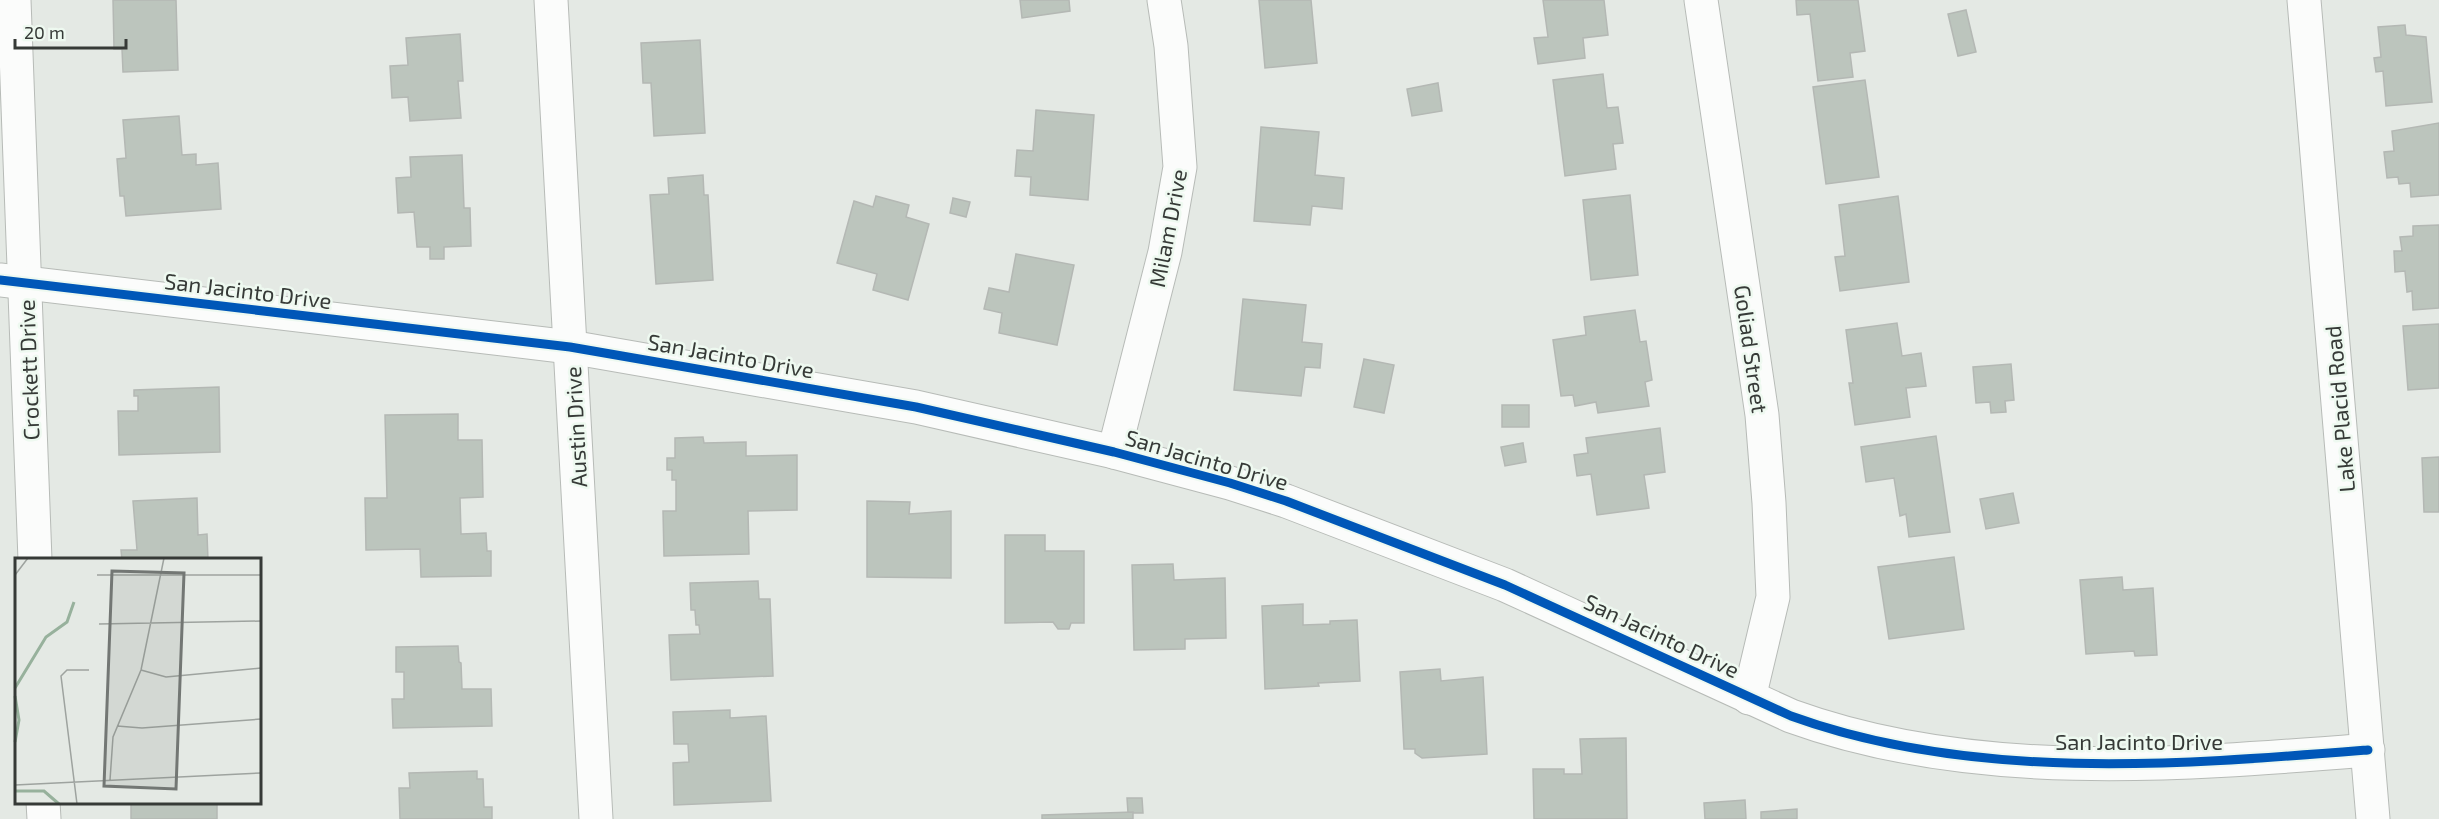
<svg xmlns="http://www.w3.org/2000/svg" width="2439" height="819" font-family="'Exo 2',sans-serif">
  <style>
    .building { fill: #bcc5bd; stroke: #b4b8b4; stroke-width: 1.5 }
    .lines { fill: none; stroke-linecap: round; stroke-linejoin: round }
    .minor-casing { stroke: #b7bbb7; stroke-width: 35 }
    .minor { stroke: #fbfcfb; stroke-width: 33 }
    .cycleway-casing { stroke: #eef9f0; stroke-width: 13 }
    .cycleway { stroke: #0057b8; stroke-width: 9 }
    .labels { text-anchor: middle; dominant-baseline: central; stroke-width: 5; stroke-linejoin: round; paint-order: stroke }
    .street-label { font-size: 22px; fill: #363a37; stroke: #eef9f0 }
    .inset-river { fill: none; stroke: #97b19c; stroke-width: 3 }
    .inset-road { fill: none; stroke: #9ea39f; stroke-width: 1.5 }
    .view { fill: #737774; fill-opacity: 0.15; stroke: #737774; stroke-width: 3 }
    .inset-edge { fill: none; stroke: #363a37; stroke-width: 3 }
  </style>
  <rect width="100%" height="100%" fill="#e4e9e4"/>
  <!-- building -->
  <g class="building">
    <path d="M113,0H176L178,70L123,72L122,49H114Z"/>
    <path d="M1020,0H1069L1070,11L1022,18Z"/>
    <path d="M1259,0H1311L1317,63L1265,68Z"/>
    <path d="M1543,0H1604L1608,35L1583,38L1585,58L1538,64L1534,38L1548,37Z"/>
    <path d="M1796,0H1858L1865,51L1850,53L1853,77L1818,81L1810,14L1797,15Z"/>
    <path d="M1966,10L1976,52L1958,56L1948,14Z"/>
    <path d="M2405,25L2406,35L2426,37L2432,102L2386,106L2383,71L2376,72L2374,58L2381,57L2378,27Z"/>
    <path d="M460,34L463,81H458L461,118L410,121L408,97L392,98L390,66L408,65L406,38Z"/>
    <path d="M700,40L705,133L654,136L651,83H643L641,43Z"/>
    <path d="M1603,74L1607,108L1618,107L1623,143L1613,144L1616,169L1565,176L1553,80Z"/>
    <path d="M1865,80L1879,177L1826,184L1813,87Z"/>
    <path d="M1438,83L1442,111L1412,116L1407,89Z"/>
    <path d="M1036,110L1094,115L1088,200L1030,195L1031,177L1015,176L1017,150L1033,151Z"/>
    <path d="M179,116L182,155L196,154V165L218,163L221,209L126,216L124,196H120L117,159L126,158L123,120Z"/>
    <path d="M2439,123V195L2411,197L2410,183L2399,184L2398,177L2387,178L2384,152L2394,151L2392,131Z"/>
    <path d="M1261,127L1319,132L1315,175L1344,178L1342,209L1312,206L1310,225L1254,221Z"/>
    <path d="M462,155L464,208H470L471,246L444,247V259H430V247H417L414,212L398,213L396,178L411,177L410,157Z"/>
    <path d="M703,175L704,195H708L713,280L656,284L650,195L669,194L668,178Z"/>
    <path d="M1630,195L1638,275L1591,280L1583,200Z"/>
    <path d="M876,196L909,205L906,217L929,224L908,300L873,290L877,274L837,263L854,201L873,207Z"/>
    <path d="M1898,196L1909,282L1840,291L1835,257L1845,256L1839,205Z"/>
    <path d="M953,198L970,202L966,217L950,213Z"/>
    <path d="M2439,225V308L2413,310L2412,291L2407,292L2405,271L2395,272L2394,251H2402L2400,237L2413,236V226Z"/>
    <path d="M1016,254L1074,265L1057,345L999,333L1002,313L984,309L989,288L1009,292Z"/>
    <path d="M1243,299L1306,305L1302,342L1322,344L1320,368L1305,367L1301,396L1234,390Z"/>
    <path d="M1635,310L1640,342L1646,341L1652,380L1645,382L1649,406L1598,413L1596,402L1575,406L1573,395L1561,396L1553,340L1586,335L1584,317Z"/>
    <path d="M1897,323L1902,356L1921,353L1926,386L1906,388L1910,417L1855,425L1849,383H1853L1846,330Z"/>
    <path d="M2439,324V388L2408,390L2403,326Z"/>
    <path d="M1364,359L1394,365L1384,413L1354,407Z"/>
    <path d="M2011,364L2014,400L2005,401L2006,412L1991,413L1990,402L1976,403L1973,367Z"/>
    <path d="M219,387L220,452L119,455L118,411H138V396H134V390Z"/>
    <rect x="1502" y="405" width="27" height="22"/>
    <path d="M458,414V440H482L483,497L460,498L461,534L486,533L487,551H491V576L421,577L420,549L366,550L365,498H387L385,415Z"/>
    <path d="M1660,428L1665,472L1644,475L1649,508L1597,515L1591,474L1577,476L1574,455L1588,453L1586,438Z"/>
    <path d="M1936,436L1950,532L1909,537L1906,514L1900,516L1894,478L1866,482L1861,447Z"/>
    <path d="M703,437L704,443L746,442V456L797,455V510L748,511L749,554L664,556L663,511H676V480H672V470H667V458H675V438Z"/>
    <path d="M1523,443L1526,462L1505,466L1501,447Z"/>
    <path d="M2439,457V512H2424L2422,458Z"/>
    <path d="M2013,493L2019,523L1986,529L1980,499Z"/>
    <path d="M197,498L198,535L207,534L208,560H122L121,550H137L133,501Z"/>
    <path d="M867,501L910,502L909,514L951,511V578L867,577Z"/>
    <path d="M1005,535H1045V551H1084V623H1071L1069,629H1058L1053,622L1005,623Z"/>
    <path d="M1954,557L1964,629L1889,639L1878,567Z"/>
    <path d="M1173,564L1174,580L1225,578L1226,638L1185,639V649L1134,650L1132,565Z"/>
    <path d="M2122,577L2123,590L2153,588L2157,655L2135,656L2134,651L2086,654L2080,580Z"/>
    <path d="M758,581L759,599H770L773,676L671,680L669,635L700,634L699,625H696L695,610H691L690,583Z"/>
    <path d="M1303,604V625L1330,624V621L1357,620L1360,681L1318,683L1319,686L1265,689L1262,606Z"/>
    <path d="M458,646L459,662L461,663L462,689H491L492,726L393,728L392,699H404V672H396V647Z"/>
    <path d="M1440,669L1441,681L1483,677L1487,754L1422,758L1415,753V749H1404L1400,672Z"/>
    <path d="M730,710V718L766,716L771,801L674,805L673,763L689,762L688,744H674L673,712Z"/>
    <path d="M1626,738L1627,819H1534L1533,769H1564V774H1582L1580,739Z"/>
    <path d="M477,771V779H483L484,807H492V819H400L399,788H410L409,773Z"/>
    <path d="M1127,798H1142L1143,813H1128Z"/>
    <path d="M1745,800L1746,819H1705L1704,803Z"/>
    <rect x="131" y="802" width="86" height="17"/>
    <path d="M1797,809V819H1761V812Z"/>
    <path d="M1133,812V819H1042V815Z"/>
  </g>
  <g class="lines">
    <defs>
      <g id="minor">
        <path d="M14,0L35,560"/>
        <path d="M551,0L596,819"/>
        <path d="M1701,0L1762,415L1769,503L1773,597L1749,698"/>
        <path d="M2304,0L2373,819"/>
        <path d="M0,280L570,347L916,407L1114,452L1230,483L1286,501L1505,585L1791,716C1973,782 2179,765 2368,750"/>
        <path d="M1114,452L1165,252L1180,167L1171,46L1164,0"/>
        <path d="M43,802L44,819"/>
      </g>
    </defs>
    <!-- minor casing -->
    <use href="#minor" class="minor-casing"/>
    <!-- minor -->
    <use href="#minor" class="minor"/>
    <defs>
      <path id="cycleway" d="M0,280L570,347L916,407L1114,452L1230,483L1286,501L1505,585L1791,716C1973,782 2179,765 2368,750"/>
    </defs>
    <!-- cycleway casing -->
    <use href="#cycleway" class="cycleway-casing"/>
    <!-- cycleway -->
    <use href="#cycleway" class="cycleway"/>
  </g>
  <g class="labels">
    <!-- street labels -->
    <g class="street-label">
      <text transform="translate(1167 228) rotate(-79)">Milam Drive</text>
      <text transform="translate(248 290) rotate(7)">San Jacinto Drive</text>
      <text transform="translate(1752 349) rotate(82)">Goliad Street</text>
      <text transform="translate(731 355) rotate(10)">San Jacinto Drive</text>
      <text transform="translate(28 370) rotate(-92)">Crockett Drive</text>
      <text transform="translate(2339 409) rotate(-95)">Lake Placid Road</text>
      <text transform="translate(575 427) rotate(-93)">Austin Drive</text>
      <text transform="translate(1207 459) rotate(16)">San Jacinto Drive</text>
      <text transform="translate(1662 635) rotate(25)">San Jacinto Drive</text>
      <text x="2139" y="741">San Jacinto Drive</text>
    </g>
  </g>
  <!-- overview -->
  <g transform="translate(15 558)">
    <rect width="246" height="246" fill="#e4e9e4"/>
    <path class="inset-river" d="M0,130L31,79L52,64L59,44M0,138L4,162L0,184M0,233H29L44,246"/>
    <path class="inset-road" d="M0,17L13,0M82,17H246M84,66L246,63M126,112L151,119L246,110M102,168L127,170L246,161M95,222L98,179L126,112L149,0M0,227L246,215M62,246L46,118L52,112H74"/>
    <path class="view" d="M97,13L169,15L161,231L89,228Z"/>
    <rect width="246" height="246" class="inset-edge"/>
  </g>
  <!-- scale -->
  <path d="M15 39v9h111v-9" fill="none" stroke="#363a37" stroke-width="3"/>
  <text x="24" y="39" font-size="18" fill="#363a37" stroke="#eef9f0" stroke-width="4.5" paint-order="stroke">20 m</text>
</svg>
